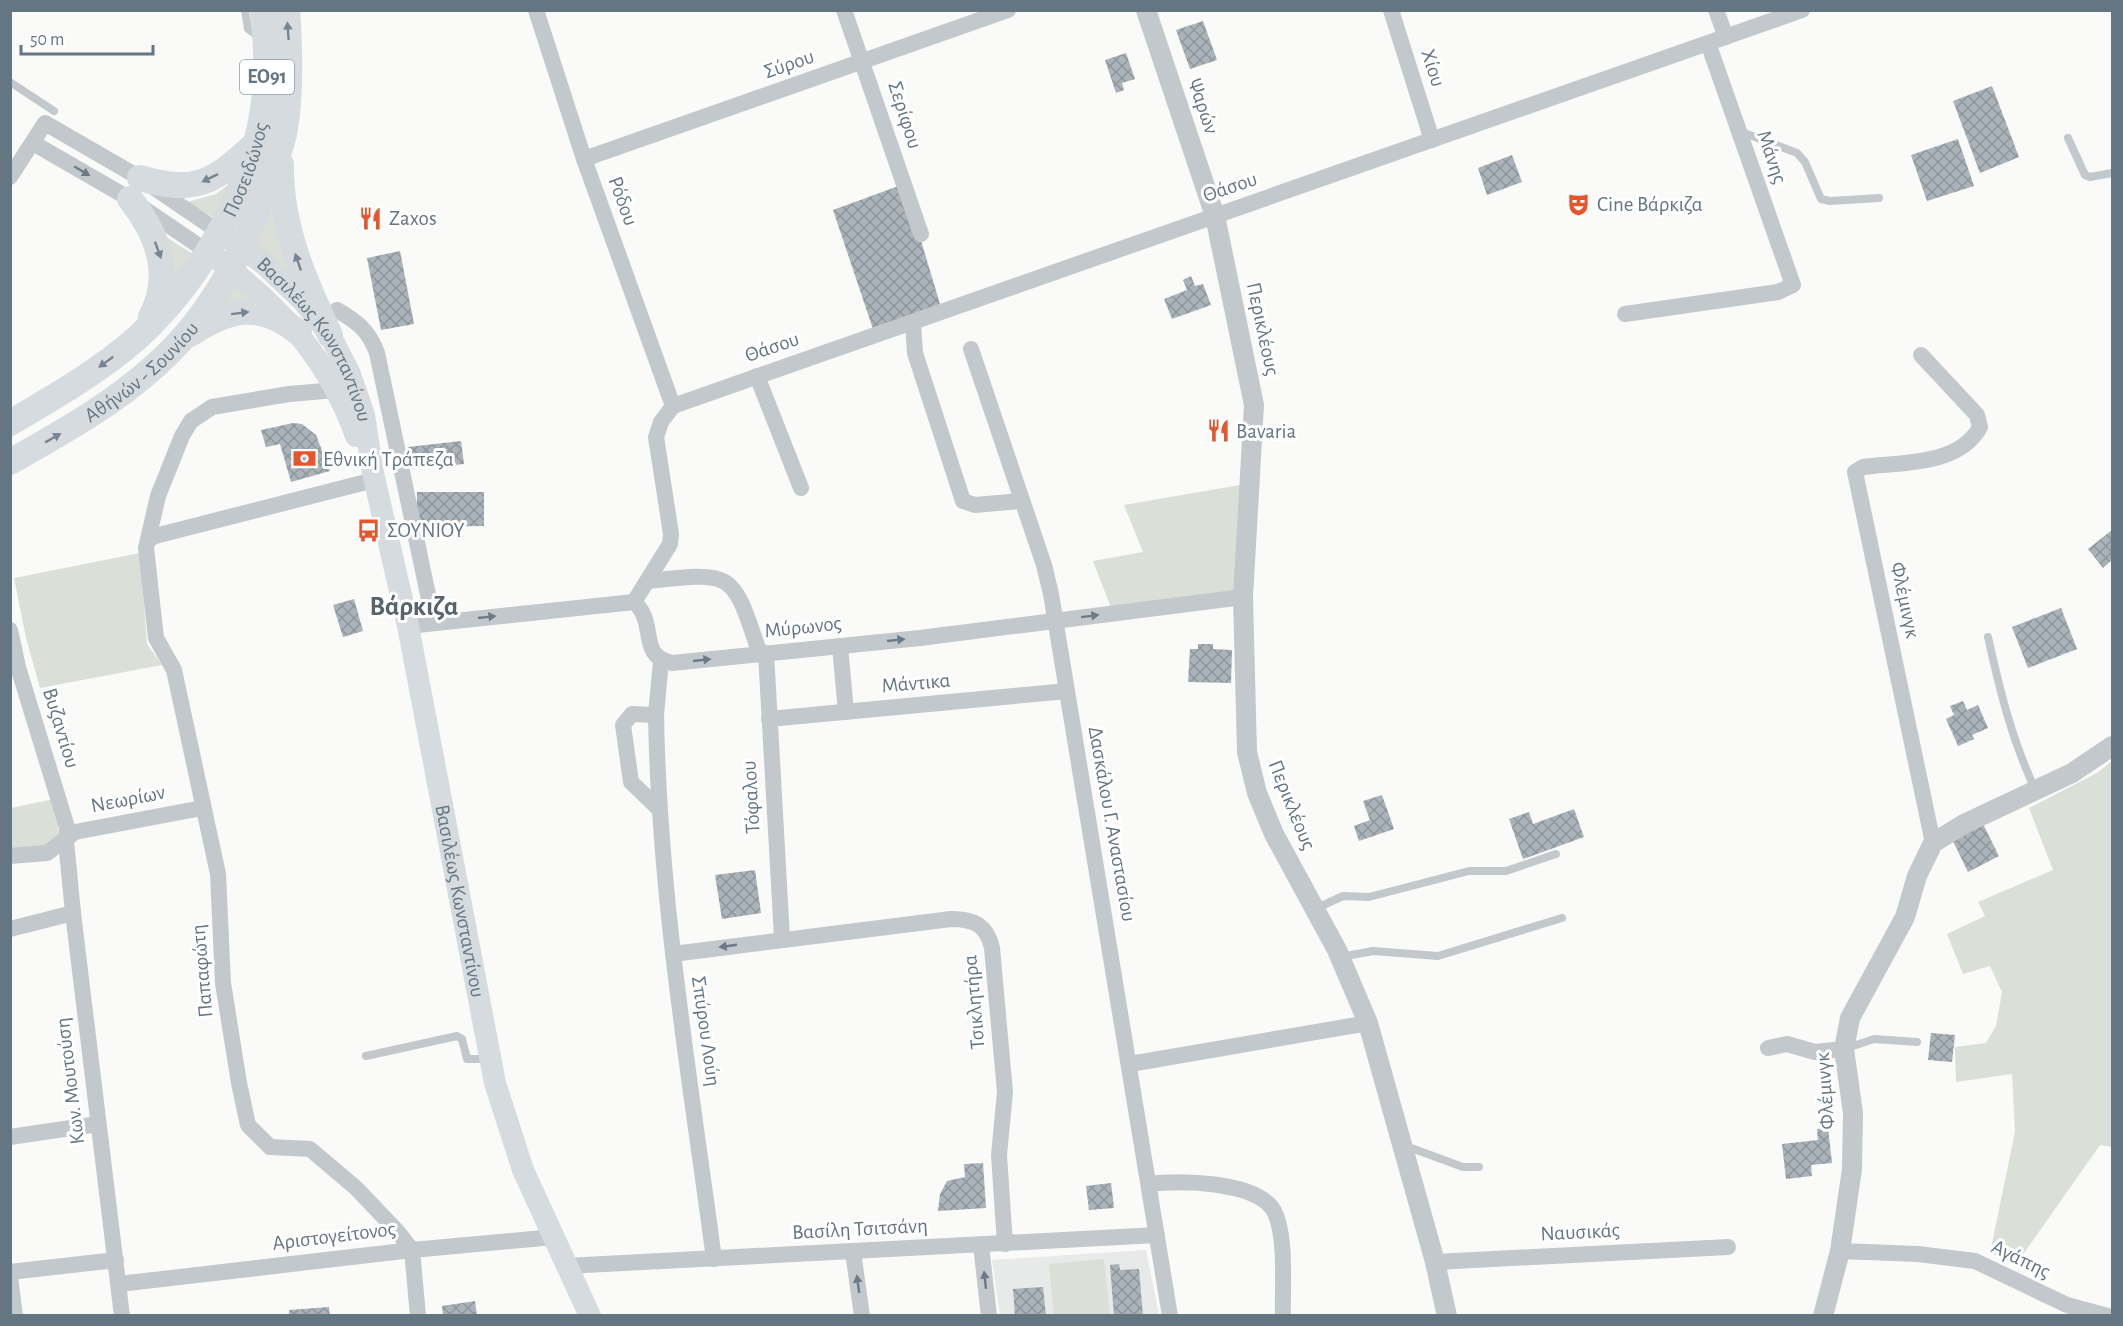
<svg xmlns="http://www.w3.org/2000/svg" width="2123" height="1326" font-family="'Alegreya Sans',sans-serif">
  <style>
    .built { fill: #e8e9e9 }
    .grass { fill: #dadfd7 }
    .building { fill: url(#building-cross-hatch) }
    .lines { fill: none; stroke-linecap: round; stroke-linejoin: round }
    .service { stroke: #c3c8cc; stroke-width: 8 }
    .minor { stroke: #c3c8cc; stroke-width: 16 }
    .tertiary { stroke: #c3c8cc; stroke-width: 20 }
    .secondary { stroke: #d6dbdf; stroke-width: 22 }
    .primary { stroke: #d6dbdf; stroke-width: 26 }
    .oneway { fill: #768591 }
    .oneway2 { fill: #6a7a87 }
    .labels { text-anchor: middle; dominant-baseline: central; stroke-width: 6; stroke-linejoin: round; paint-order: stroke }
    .shield { fill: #fff; stroke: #939fa8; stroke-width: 1.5 }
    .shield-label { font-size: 20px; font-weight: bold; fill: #657683 }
    .street-label { font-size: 21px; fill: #657683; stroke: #fff }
    .poi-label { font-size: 21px; fill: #657683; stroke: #fff; text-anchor: start }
    .district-label { font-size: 27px; font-weight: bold; fill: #57646e; stroke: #fff }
  </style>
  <defs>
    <pattern id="building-cross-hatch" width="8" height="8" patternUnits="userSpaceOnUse" patternTransform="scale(1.5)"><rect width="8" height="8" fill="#aab3b9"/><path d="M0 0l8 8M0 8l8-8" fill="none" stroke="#8e969c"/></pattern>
  </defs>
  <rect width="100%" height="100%" fill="#fafaf8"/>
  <!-- built -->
  <path class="built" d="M1146,1250L1159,1315H1000L992,1260Z"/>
  <!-- grass -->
  <g class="grass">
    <path d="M229,184L214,218L187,202L216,194Z"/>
    <path d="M274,206L295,282L256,247Z"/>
    <path d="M163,235L193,254L165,297Z"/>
    <path d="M233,284L256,304L217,310Z"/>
    <path d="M1240,485L1236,602L1113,613L1093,561L1143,552L1124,505Z"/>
    <path d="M140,553L147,644L162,665L40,688L26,638L14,578Z"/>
    <path d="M2112,761V1147L2100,1145L2017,1263L1990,1253L2015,1132L2012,1074L1956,1082L1955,1047L1986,1043L1996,1026L2002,992L1990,966L1963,974L1947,934L1985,916L1978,902L2053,870L2029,808L2097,773Z"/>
    <path d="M54,799C64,850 59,846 11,851V808Z"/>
    <path d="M1104,1259L1110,1315H1054L1049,1264Z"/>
  </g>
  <!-- building -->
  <g class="building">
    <path d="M1203,21L1217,60L1190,69L1176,30Z"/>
    <path d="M1126,53L1135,79L1122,83L1124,90L1116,93L1105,60Z"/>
    <path d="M1992,86L2019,157L1980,173L1953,101Z"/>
    <path d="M1958,139L1974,186L1927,201L1911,155Z"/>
    <path d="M1512,155L1522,182L1487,195L1478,168Z"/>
    <path d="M904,184L940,304L873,329L833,210Z"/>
    <path d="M400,251L414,324L381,330L367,258Z"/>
    <path d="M1191,276L1195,286L1203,284L1211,305L1172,319L1164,299L1187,290L1183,280Z"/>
    <path d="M293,423L302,424L316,435L330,471L291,482L280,444L266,447L261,430Z"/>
    <path d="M461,441L464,464L410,469L408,447Z"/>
    <path d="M417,492H484V526L417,527Z"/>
    <path d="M2112,530V560L2103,568L2088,549Z"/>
    <path d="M354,599L363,631L343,637L333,605Z"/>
    <path d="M2061,608L2077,649L2028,668L2012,627Z"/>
    <path d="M1198,644H1213V649L1232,650L1231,683L1188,682L1190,649H1198Z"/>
    <path d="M1963,701L1967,710L1978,705L1988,728L1972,735L1974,739L1958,746L1946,719L1954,715L1950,706Z"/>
    <path d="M1382,795L1394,829L1359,841L1354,826L1370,820L1363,801Z"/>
    <path d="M1574,809L1584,837L1523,859L1509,819L1529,812L1533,824Z"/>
    <path d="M1983,824L1999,856L1968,872L1952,839Z"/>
    <path d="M755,870L761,913L722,919L715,875Z"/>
    <path d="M1931,1033L1955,1035L1952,1062L1928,1060Z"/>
    <path d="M1828,1128L1832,1163L1811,1165L1812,1176L1786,1179L1782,1144L1818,1140L1817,1129Z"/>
    <path d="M983,1163L986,1208L938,1211L940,1194L947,1181L965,1177L964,1164Z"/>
    <path d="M1111,1183L1114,1208L1089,1210L1086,1186Z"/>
    <path d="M1119,1264L1120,1270L1139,1269L1143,1316H1114L1110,1265Z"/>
    <path d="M1043,1287L1046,1316H1015L1013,1289Z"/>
    <path d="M475,1301L477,1316H443L442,1306Z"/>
    <path d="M329,1307L330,1316H289V1310Z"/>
  </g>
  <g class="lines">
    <!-- service -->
    <g class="service">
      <path d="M245,10L248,29L261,38"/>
      <path d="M10,82L54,111"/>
      <path d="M1739,131L1797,153L1805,162L1821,199L1830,201L1879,198"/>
      <path d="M2068,138L2085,175L2090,177L2112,173"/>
      <path d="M1988,637C2000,691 2012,741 2036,791"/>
      <path d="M1315,909L1343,896L1369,897L1469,871H1506L1556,854"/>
      <path d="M1341,957L1373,951L1438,956L1562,918"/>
      <path d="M1844,1049L1874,1039L1917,1042"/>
      <path d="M366,1056L457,1036L462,1039L467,1059H490"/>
      <path d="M1403,1145L1463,1167H1479"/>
    </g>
    <!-- minor -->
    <g class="minor">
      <path d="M536,10L584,159L673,406"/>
      <path d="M844,10L921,234"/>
      <path d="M1391,10L1432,140"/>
      <path d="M1716,10L1726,37"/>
      <path d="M33,143L130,199L208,252"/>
      <path d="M584,159L1008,10"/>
      <path d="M10,177L45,123L140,178L219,232"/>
      <path d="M337,310C358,322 369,331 377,353L434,623"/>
      <path d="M1625,314L1778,292L1793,285L1708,43"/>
      <path d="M913,322L915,353L963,501L975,505L1022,501"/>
      <path d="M971,349L1044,565L1051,594L1170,1316"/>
      <path d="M1921,355L1977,415L1980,427C1959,466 1901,462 1863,467L1855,472L1933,843"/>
      <path d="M757,376L801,488"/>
      <path d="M336,390L289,394L212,407L191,421L182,436L158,496L146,548L156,638L174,670L218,874L223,983L239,1083L248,1125L270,1147L310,1149L356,1188L397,1231L412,1250L418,1316"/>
      <path d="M673,406L1802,10"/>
      <path d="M148,540L155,536L374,480"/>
      <path d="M648,581C736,571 732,572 760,654"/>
      <path d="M634,602L670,544L671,534L656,437L661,422L673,406"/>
      <path d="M408,626L634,602C658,623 637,656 672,663L920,638L1243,597"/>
      <path d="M10,630L18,667L67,827L66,841L73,913L122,1316"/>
      <path d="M840,646L846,712"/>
      <path d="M766,653L782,938"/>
      <path d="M656,715L661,661"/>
      <path d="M769,719L1067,691"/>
      <path d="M658,808L631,782L623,725L632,714L656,715C659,898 690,1078 714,1259"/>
      <path d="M10,856L47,853L75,832L202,808"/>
      <path d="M10,929L73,913"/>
      <path d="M673,954L951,919C974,919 987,925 992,948L1005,1092L999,1155L1005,1244"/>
      <path d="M1768,1048L1787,1044L1815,1052L1844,1049"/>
      <path d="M1130,1064L1368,1023"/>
      <path d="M10,1137L98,1124"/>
      <path d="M1149,1184C1179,1180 1257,1181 1274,1211C1287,1236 1282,1287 1283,1316"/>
      <path d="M981,1245L989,1316"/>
      <path d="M1840,1251L1918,1254L1975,1261L2067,1305L2108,1316"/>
      <path d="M853,1252L862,1316"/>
      <path d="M1435,1262L1728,1247"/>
      <path d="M566,1266L1157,1235"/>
      <path d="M10,1272L116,1260"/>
      <path d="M10,1277L15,1316"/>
      <path d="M119,1284L412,1250L554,1237"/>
    </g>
    <!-- tertiary -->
    <g class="tertiary">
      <path d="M1146,10L1215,216L1254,405L1243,597L1247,752L1257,793L1274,834L1337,950L1368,1023L1435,1262L1447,1316"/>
      <path d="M1823,1316L1840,1251L1852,1169L1853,1113L1844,1049L1850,1018L1905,917L1917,876L1933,843L1964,824L2072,773L2112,746"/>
    </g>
    <!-- secondary -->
    <g class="secondary">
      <path id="s1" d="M219,232L264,264L302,300L330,335L350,374L364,415L373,473L408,626L495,1083L523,1170L590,1316"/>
      <path d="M208,252C276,302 327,355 356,436"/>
    </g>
    <!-- primary -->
    <g class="primary">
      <path d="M281,164C280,226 304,280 330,335"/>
      <path d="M140,178C195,194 213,183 254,145"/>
      <path d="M130,199C158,234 173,276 151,317"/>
      <path d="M190,334C230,308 260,301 299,333"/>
      <path id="s2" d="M10,423C54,397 98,372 136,339C202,279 257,182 265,93C268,65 266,38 263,10"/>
      <path id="s3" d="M10,462C61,433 112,405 155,366C213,315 250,241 273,168C277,156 283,142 285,129C291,90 290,50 287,10"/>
    </g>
  </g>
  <!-- one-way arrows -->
  <defs><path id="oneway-solid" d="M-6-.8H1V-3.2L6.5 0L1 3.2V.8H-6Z" transform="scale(1.5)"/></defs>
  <g class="oneway">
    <use href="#oneway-solid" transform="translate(288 31) rotate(-94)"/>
    <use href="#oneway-solid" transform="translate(210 178) rotate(154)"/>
    <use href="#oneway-solid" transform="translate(158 250) rotate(70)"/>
    <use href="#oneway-solid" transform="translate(298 262) rotate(-109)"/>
    <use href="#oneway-solid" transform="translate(240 313) rotate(-7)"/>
    <use href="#oneway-solid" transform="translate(106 362) rotate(144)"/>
    <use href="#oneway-solid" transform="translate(53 438) rotate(-29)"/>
  </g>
  <g class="oneway2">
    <use href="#oneway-solid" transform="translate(82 171) rotate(30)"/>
    <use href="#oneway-solid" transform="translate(1090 616) rotate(-7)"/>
    <use href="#oneway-solid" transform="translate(487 617) rotate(-6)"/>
    <use href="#oneway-solid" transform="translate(896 640) rotate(-6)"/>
    <use href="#oneway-solid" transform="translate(702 660) rotate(-6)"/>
    <use href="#oneway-solid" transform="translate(728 946) rotate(172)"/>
    <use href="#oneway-solid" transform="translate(985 1280) rotate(-96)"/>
    <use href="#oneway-solid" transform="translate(858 1284) rotate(-98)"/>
  </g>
  <!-- icons -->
  <defs>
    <symbol id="theatre-bare" viewBox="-9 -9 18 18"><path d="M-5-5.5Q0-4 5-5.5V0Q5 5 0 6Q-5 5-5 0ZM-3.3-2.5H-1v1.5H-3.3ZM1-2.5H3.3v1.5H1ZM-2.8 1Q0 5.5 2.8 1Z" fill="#e4572e" stroke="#fff" stroke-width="2.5" paint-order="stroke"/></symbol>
    <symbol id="restaurant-bare" viewBox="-9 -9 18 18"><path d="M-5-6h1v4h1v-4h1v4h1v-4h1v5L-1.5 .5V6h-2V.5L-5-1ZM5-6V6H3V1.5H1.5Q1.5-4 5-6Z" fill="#e4572e" stroke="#fff" stroke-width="2.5" paint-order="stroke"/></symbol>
    <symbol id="bank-bare" viewBox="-9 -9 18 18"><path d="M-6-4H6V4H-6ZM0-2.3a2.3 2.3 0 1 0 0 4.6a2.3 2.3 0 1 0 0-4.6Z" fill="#e4572e" stroke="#fff" stroke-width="2.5" paint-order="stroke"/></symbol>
    <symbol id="bus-bare" viewBox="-9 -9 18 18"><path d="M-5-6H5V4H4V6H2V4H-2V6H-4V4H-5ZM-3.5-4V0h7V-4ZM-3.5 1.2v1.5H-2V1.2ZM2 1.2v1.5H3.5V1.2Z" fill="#e4572e" stroke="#fff" stroke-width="2.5" paint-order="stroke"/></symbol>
  </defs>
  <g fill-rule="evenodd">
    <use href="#theatre-bare" x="1562" y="188" width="33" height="33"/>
    <use href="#restaurant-bare" x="354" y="202" width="33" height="33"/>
    <use href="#restaurant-bare" x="1202" y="414" width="33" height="33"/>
    <use href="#bank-bare" x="288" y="442" width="33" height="33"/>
    <use href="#bus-bare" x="352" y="514" width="33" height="33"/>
  </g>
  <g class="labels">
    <!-- shield labels -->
    <rect class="shield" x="240" y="60" width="54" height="34" rx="4.5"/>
    <g class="shield-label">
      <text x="267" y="77">ΕΟ91</text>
    </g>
    <!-- street labels -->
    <g class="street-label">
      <text transform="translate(789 64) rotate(-19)">Σύρου</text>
      <text transform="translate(1433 68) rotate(72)">Χίου</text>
      <text transform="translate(1203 106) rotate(71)">Ψαρών</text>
      <text transform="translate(905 115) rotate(72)">Σερίφου</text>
      <text transform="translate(1772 157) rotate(71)">Μάνης</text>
      <text stroke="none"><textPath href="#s2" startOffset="356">Ποσειδώνος</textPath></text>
      <text transform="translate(1230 187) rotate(-19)">Θάσου</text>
      <text transform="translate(623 201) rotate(70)">Ρόδου</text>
      <text transform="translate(1263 329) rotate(78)">Περικλέους</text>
      <text stroke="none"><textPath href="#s1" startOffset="148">Βασιλέως Κωνσταντίνου</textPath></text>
      <text transform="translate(772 347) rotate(-19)">Θάσου</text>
      <text stroke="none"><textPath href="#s3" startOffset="160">Αθήνών - Σουνίου</textPath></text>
      <text transform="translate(1905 600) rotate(78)">Φλέμινγκ</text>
      <text transform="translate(803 627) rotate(-6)">Μύρωνος</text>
      <text transform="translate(916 683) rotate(-5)">Μάντικα</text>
      <text transform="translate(61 728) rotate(73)">Βυζαντίου</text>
      <text transform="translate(751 797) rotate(-93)">Τόφαλου</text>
      <text transform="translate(128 799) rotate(-11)">Νεωρίων</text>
      <text transform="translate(1292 805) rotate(68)">Περικλέους</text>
      <text transform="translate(1112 824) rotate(80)">Δασκάλου Γ. Αναστασίου</text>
      <text stroke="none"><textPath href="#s1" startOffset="735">Βασιλέως Κωνσταντίνου</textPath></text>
      <text transform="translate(202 971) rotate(-95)">Παπαφώτη</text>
      <text transform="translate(974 1002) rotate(-95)">Τσικλητήρα</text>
      <text transform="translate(706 1031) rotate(82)">Σπύρου Λούη</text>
      <text transform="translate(70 1081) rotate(-97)">Κων. Μουτούση</text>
      <text transform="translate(1825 1091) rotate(-94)">Φλέμινγκ</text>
      <text transform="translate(860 1229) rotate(-3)">Βασίλη Τσιτσάνη</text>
      <text transform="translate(1580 1232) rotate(-3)">Ναυσικάς</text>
      <text transform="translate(334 1236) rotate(-7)">Αριστογείτονος</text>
      <text transform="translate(2021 1259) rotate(26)">Αγάπης</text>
    </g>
    <!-- poi labels -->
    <g class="poi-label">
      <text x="1597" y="204">Cine Βάρκιζα</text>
      <text x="389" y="218">Zaxos</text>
      <text x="1236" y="431">Bavaria</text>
      <text x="323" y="459">Εθνική Τράπεζα</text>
      <text x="387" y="530">ΣΟΥΝΙΟΥ</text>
    </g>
    <!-- district labels -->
    <g class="district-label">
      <text x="414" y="606">Βάρκιζα</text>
    </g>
  </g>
  <!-- border -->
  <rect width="2123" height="1326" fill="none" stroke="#657683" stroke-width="24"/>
  <!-- scale -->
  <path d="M21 45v9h132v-9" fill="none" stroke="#657683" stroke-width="3"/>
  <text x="30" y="45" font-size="18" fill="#657683" stroke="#ffffff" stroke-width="4.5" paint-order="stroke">50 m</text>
</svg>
